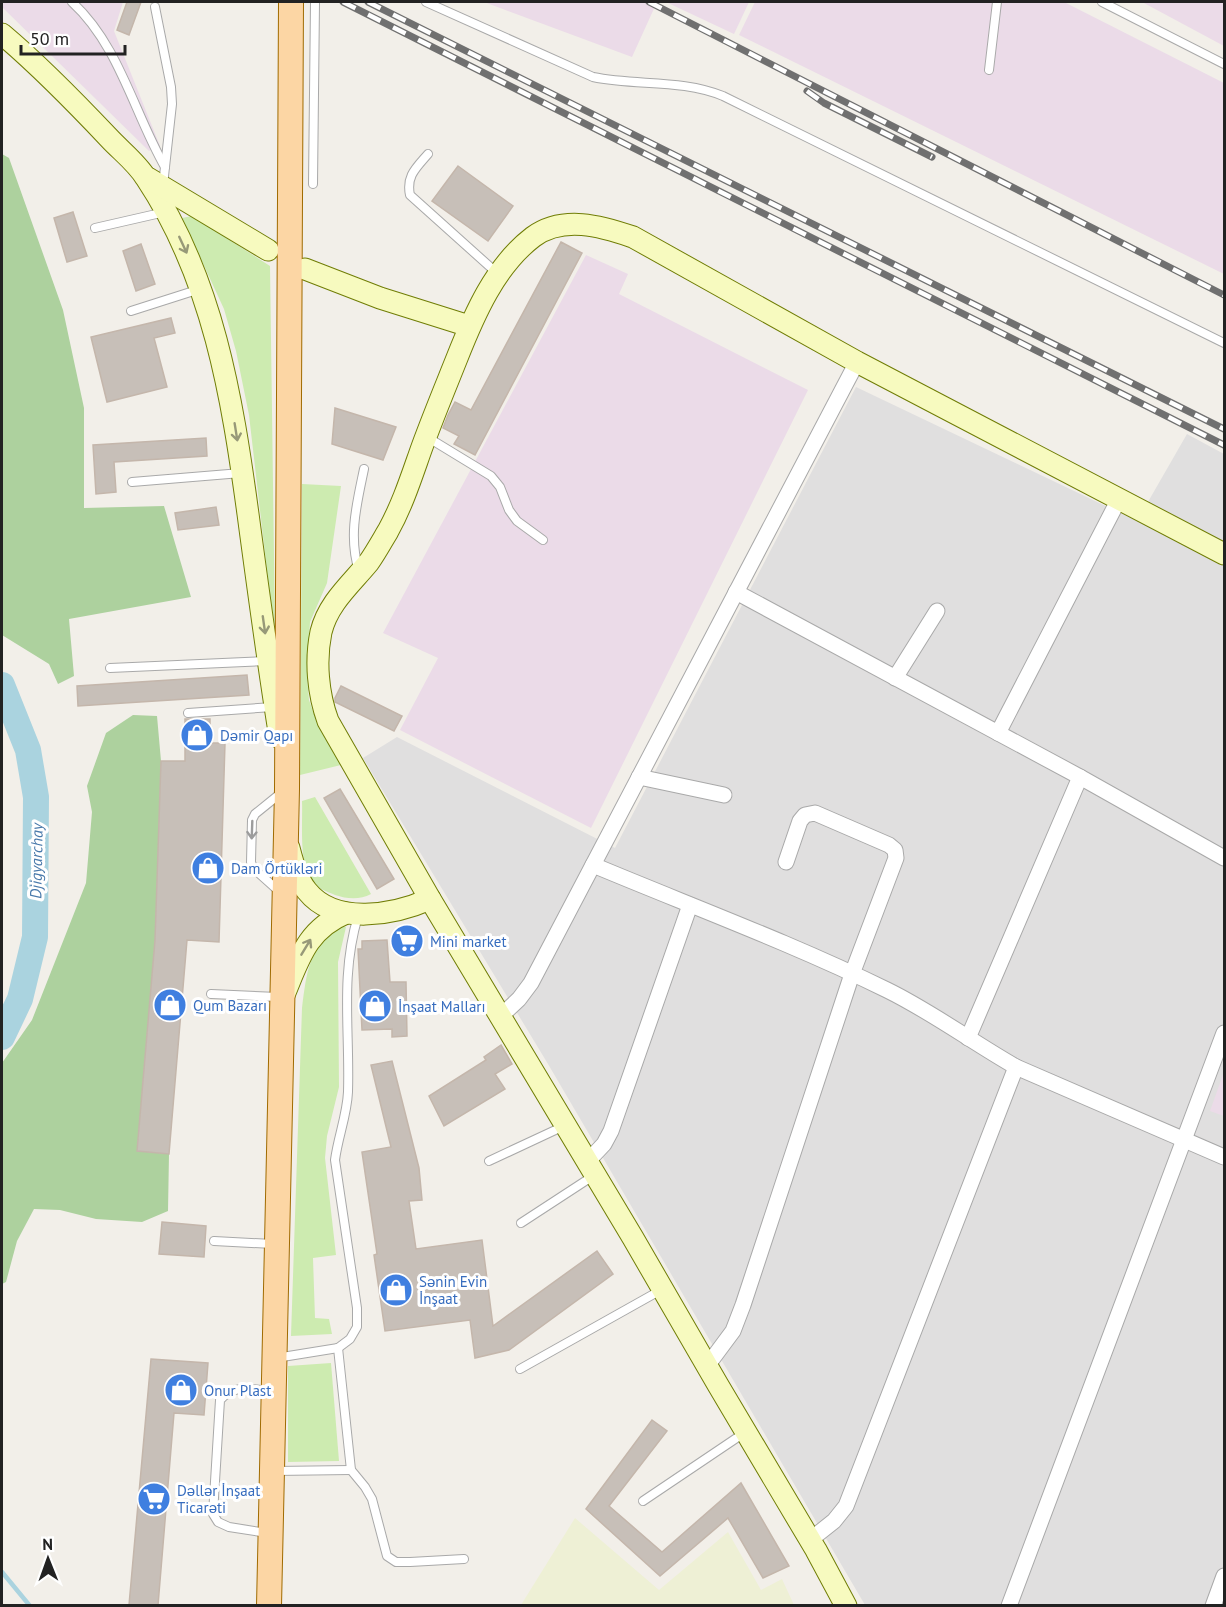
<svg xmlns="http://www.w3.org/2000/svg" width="1226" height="1607" font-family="'PT Sans',sans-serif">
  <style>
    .residential { fill: #e0dfdf }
    .industrial { fill: #ebdbe8 }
    .farmland { fill: #eef0d5 }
    .grass { fill: #cdebb0 }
    .forest { fill: #add19e }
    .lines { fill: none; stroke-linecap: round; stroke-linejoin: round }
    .stream { stroke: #aad3df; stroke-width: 4.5 }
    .river { stroke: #aad3df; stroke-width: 26 }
    .building { fill: #c7bfb8; stroke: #c4b6ab; stroke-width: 1.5 }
    .service-casing { stroke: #a9a9a9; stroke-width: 10 }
    .minor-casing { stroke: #a9a9a9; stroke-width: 17 }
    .secondary-casing { stroke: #707d05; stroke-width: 23 }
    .primary-casing { stroke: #a06b00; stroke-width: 26 }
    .service { stroke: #fff; stroke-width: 8 }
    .minor { stroke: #fff; stroke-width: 15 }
    .secondary { stroke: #f7fabf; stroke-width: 21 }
    .primary { stroke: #fcd6a4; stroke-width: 24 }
    .rail-casing { stroke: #707070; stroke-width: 7 }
    .rail { stroke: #fff; stroke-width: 4.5; stroke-dasharray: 14; stroke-linecap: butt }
    .oneway { stroke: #979978 }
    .oneway2 { stroke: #9c9c9c }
    .labels { text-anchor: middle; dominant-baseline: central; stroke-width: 6; stroke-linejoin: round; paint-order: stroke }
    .shop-label { font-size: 15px; fill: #366cbe; stroke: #fff; text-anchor: start }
    .water-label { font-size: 16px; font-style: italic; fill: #4a7aab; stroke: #fff }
  </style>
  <rect width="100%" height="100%" fill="#f2efe9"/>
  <!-- residential -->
  <path class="residential" d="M856,387L1137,521L1187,434L1224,454V1605H865L548,1064L363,758L397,737L615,848Z"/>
  <!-- industrial -->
  <g class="industrial">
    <path d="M2,2H123L114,31L160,146L149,151L2,7Z"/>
    <path d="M484,2H657L632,57Z"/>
    <path d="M666,2H749L734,34Z"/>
    <path d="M755,2H1064L1224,83V274L739,35Z"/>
    <path d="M1142,2H1224V46Z"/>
    <path d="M586,255L628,274L619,294L808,390L591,828L400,730L438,658L383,633Z"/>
    <path d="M1224,1072V1116L1210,1111Z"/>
  </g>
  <!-- farmland -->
  <path class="farmland" d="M575,1518L659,1590L728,1532L761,1590L782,1579L794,1605H521Z"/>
  <!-- grass -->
  <g class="grass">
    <path d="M192,216L270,266L275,628L269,588L249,415L236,351L224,309L182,218Z"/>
    <path d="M302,484L341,486L327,583L310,622L307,676L309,700L316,720L341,765L300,775Z"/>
    <path d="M315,797L371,894C360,900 347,899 335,895C328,892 319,889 314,884C298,868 303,823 302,801Z"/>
    <path d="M340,926L346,927L338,962L339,1087L327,1136L325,1158L336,1255L313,1258L315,1318L329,1319L332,1334L291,1336L302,1008C307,971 308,949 340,926Z"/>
    <path d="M331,1363L339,1461L288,1462V1366Z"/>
  </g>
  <!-- forest -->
  <g class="forest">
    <path d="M2,154L9,158L63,310L84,408V508L164,506L191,597L69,619L74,676L58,684L49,664L2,635Z"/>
    <path d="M133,715L157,716L161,761L155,940L137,1151L169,1154L168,1211L142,1222L96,1219L60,1210L34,1209L17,1241L6,1282L2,1284V1063L32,1020L86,883L92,812L87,786L106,733Z"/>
  </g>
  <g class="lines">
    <!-- stream -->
    <path class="stream" d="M2,1572L30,1606"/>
    <!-- river -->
    <path class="river" d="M2,685L28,750L36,797L35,937L20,999L2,1037"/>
  </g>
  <!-- building -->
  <g class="building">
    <path d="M127,2H141L129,35L117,30Z"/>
    <path d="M458,166L513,206L488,241L432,201Z"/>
    <path d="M73,212L87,256L67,262L54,218Z"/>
    <path d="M561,242L582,253L475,455L454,444L459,436L443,428L448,415L455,402L471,410Z"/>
    <path d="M141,244L155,284L136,291L123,251Z"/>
    <path d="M171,318L175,333L154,338L167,387L107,402L91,337Z"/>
    <path d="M335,408L396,427L383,460L332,444Z"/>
    <path d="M206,438L207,456L114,462L116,492L96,494L93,445Z"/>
    <path d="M216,507L219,525L178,530L175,513Z"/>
    <path d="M247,675L249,695L78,706L77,686Z"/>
    <path d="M341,686L402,716L394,731L335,702V698Z"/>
    <path d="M185,719H210V743H225L219,942L187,940L169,1154L137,1151L155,940L161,761H185Z"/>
    <path d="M340,789L394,879L377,889L324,798Z"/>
    <path d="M410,929L419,945L405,953L396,937Z"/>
    <path d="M387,940L390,982H406L407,1036L392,1037V1029L362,1030L358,949H362V941Z"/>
    <path d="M501,1045L512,1064L495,1074L505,1089L444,1126L429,1096L486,1060L484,1057Z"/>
    <path d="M392,1061L419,1168L422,1200L409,1201L416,1249L482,1240L493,1326L597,1251L613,1274L509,1350L475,1358L470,1320L385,1331L374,1255L377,1254L362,1152L391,1147L371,1065Z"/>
    <path d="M162,1222L206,1226L204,1257L159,1254Z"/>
    <path d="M151,1359L208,1363L204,1415L174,1413L158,1605H129Z"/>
    <path d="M652,1420L667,1431L609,1506L662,1552L741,1483L789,1566L763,1578L728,1518L660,1576L586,1509Z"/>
  </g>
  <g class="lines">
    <defs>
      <g id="service">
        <path d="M72,2C119,45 134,113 165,167"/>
        <path d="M426,2L593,77C636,86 682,79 723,96L1224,343"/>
        <path d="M1102,2L1224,64"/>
        <path d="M155,7L171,87L172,104L163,185"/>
        <path d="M989,70L997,2"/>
        <path d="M428,154C416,168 406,176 410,195L498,274"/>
        <path d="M313,184L315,2"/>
        <path d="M95,228L165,212"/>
        <path d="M131,311L200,289"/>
        <path d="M427,437L491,476L500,487L509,510L517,521L543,540"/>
        <path d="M132,482L241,473"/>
        <path d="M359,571C348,536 357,503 364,469"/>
        <path d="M110,668L267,661"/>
        <path d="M188,713L273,707"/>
        <path d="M281,893L253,868L251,862L252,820L255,814L281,793"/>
        <path d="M211,994L278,997"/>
        <path d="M489,1161L564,1126"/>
        <path d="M521,1223L593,1176"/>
        <path d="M214,1241L273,1244"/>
        <path d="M338,1348L351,1470L365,1487L372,1499L387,1556L396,1562H410L464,1559"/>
        <path d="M276,1358L338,1348L350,1339L357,1327V1308L335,1160C338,1137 347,1115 348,1092C350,1030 340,976 358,916"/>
        <path d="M520,1369L661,1290"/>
        <path d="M274,1471L351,1470"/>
        <path d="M643,1501L744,1433"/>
        <path d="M267,1533L229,1527L218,1522L213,1514L220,1400C235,1384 249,1389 269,1391"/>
      </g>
      <g id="minor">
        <path d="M736,592L1080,777L1224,858"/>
        <path d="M895,678L937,611"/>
        <path d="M998,733L1119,499"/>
        <path d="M639,777L724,795"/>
        <path d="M593,865C691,906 791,943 887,990C932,1012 972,1042 1016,1067L1224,1157"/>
        <path d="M501,1016L519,999L531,983L857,362"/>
        <path d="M968,1038L1080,777"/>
        <path d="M587,1162L604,1144L611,1131L690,905"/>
        <path d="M707,1366L733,1331L743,1305L852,974L896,858L895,850L889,845L815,813L805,815L800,821L786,862"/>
        <path d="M810,1540L834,1521L846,1506L1016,1067"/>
        <path d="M1009,1606L1224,1033"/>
        <path d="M1213,1606L1224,1576"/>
      </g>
      <g id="secondary">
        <path d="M2,34C40,66 75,102 109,138C121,151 137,163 146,178C213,279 232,396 248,514C258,589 268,664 280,738"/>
        <path d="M148,178L268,250"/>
        <path d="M305,269L380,298L469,326"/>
        <path d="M289,848C293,863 297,879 307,891C335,926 394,915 430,899"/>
        <path d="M284,995C299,959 307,929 346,913"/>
        <path d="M846,1606L816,1550L718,1385L633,1238L430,899L328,721C318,694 315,661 321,632C328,603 351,584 369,562C376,552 382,541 388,531C403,504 412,475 422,447C433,417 445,388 457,358C474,315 495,266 533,237C563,215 601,226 633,237L857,362L1224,554"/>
      </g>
      <path id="primary" d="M269,1606L287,789L291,2"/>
    </defs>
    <!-- service casing -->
    <use href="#service" class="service-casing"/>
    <!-- minor casing -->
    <use href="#minor" class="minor-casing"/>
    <!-- secondary casing -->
    <use href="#secondary" class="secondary-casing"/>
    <!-- primary casing -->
    <use href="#primary" class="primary-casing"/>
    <!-- service -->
    <use href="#service" class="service"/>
    <!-- minor -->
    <use href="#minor" class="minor"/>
    <!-- secondary -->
    <use href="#secondary" class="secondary"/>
    <!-- primary -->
    <use href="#primary" class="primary"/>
    <defs>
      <g id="rail">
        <path d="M343,2L1224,445"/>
        <path d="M368,2L1224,429"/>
        <path d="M649,2L1224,295"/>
        <path d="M807,91L824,103L932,157"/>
      </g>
    </defs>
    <!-- rail casing -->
    <use href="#rail" class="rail-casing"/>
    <!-- rail -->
    <use href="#rail" class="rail"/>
  </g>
  <!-- one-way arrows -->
  <defs><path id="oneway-shaft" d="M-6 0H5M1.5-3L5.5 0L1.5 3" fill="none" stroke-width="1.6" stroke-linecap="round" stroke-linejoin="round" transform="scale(1.5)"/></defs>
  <g class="oneway">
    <use href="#oneway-shaft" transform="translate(183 245) rotate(65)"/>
    <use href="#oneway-shaft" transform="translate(236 432) rotate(81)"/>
    <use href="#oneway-shaft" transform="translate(264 625) rotate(82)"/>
    <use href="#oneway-shaft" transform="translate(306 947) rotate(-59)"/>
  </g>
  <use class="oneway2" href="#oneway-shaft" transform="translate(252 830) rotate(92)"/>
  <!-- icons -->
  <defs>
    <symbol id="shop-disc" viewBox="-11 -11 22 22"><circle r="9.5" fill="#3f7fe0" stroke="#fff"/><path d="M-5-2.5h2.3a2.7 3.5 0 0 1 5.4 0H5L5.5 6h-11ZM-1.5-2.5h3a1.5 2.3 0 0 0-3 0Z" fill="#fff"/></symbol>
    <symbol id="supermarket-disc" viewBox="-11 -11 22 22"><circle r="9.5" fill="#3f7fe0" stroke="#fff"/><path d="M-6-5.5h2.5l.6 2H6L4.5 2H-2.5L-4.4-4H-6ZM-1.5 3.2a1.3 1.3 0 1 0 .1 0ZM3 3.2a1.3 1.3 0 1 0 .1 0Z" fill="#fff"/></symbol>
  </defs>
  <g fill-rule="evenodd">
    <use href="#shop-disc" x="178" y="716" width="38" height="38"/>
    <use href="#shop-disc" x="189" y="849" width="38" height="38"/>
    <use href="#supermarket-disc" x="388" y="922" width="38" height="38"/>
    <use href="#shop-disc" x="151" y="986" width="38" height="38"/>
    <use href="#shop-disc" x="356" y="987" width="38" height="38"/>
    <use href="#shop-disc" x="377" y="1271" width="38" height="38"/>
    <use href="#shop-disc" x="162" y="1371" width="38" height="38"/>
    <use href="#supermarket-disc" x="135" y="1480" width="38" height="38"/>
  </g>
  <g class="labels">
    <!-- shop labels -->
    <g class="shop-label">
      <text x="220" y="735">Dəmir Qapı</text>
      <text x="231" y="868">Dam Örtükləri</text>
      <text x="430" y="941">Mini market</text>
      <text x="193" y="1005">Qum Bazarı</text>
      <text x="398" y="1006">İnşaat Malları</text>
      <text x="419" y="1281">Sənin Evin<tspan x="419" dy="17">İnşaat</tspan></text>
      <text x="204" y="1390">Onur Plast</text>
      <text x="177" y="1490">Dəllər İnşaat<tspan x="177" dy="17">Ticarəti</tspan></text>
    </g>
    <!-- water labels -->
    <g class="water-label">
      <text transform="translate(36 861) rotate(-89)">Djigyarchay</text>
    </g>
  </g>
  <!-- border -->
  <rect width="1226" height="1607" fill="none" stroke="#222222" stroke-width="6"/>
  <!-- north arrow -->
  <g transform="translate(48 1559) rotate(359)" stroke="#ffffff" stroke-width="4.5" paint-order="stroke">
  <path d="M0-4.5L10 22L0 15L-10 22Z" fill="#222222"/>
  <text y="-9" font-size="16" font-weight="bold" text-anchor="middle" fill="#222222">N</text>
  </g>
  <!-- scale -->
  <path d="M21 45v9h104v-9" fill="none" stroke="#222222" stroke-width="3"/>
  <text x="30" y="45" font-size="18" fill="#222222" stroke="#ffffff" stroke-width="4.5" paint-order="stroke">50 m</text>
</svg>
